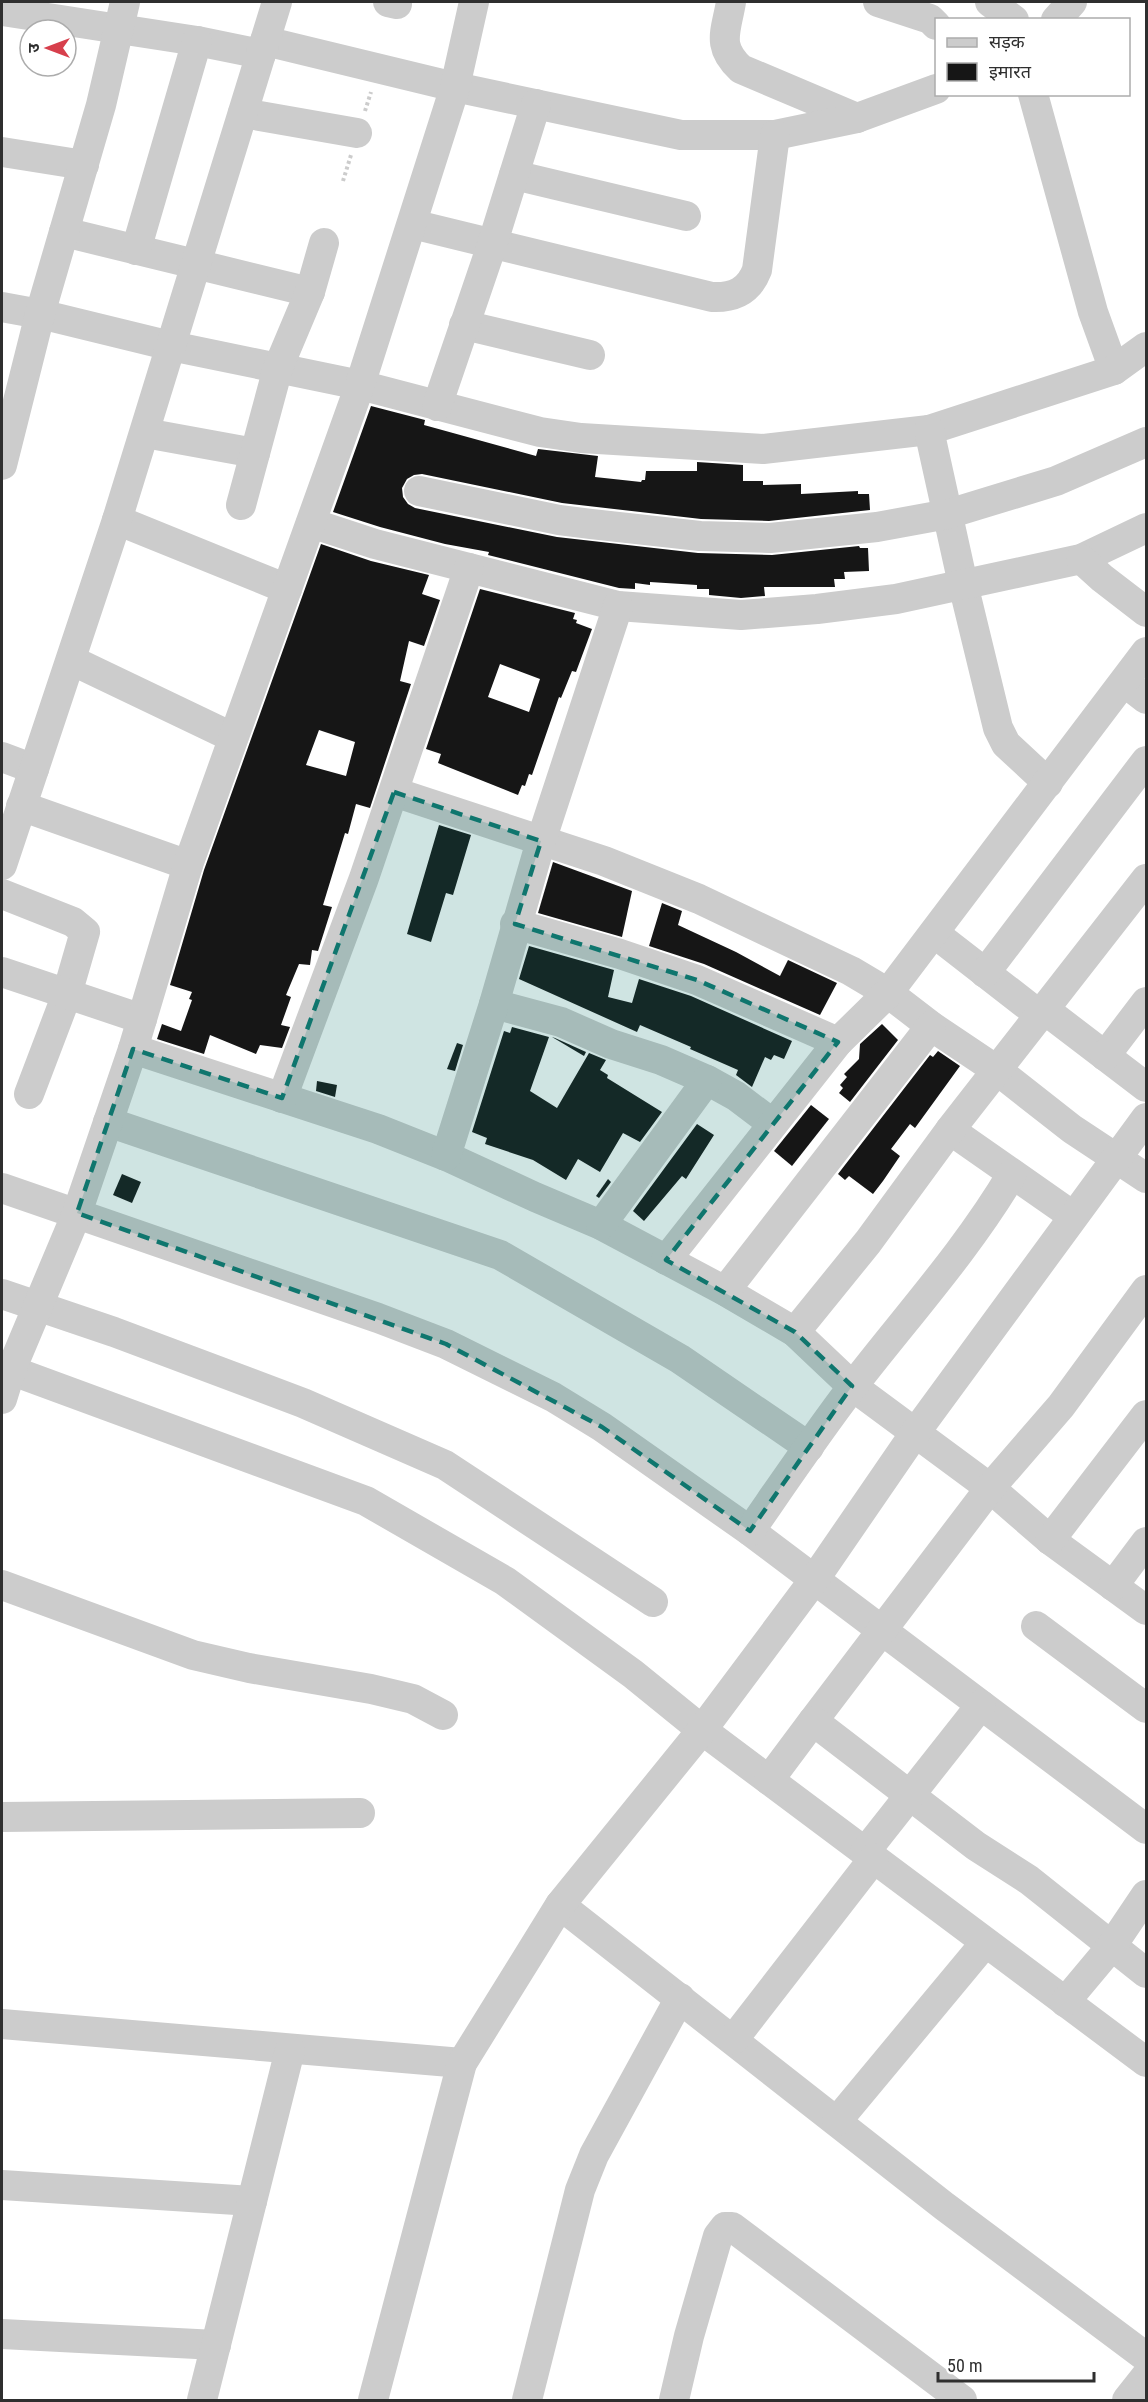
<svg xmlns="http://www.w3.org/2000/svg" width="1148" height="2402" font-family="'Roboto Condensed','Noto Sans Devanagari',sans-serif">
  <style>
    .building { fill: #161616; fill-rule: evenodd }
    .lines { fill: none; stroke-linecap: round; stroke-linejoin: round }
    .path { stroke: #ccc; stroke-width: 4; stroke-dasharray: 3 3; stroke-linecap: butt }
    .minor { stroke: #ccc; stroke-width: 30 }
    .marked { fill: #0f766e; fill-opacity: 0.2; stroke: #0f766e; stroke-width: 4.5; stroke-dasharray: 12 8; stroke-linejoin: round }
  </style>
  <rect width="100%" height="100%" fill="#fff"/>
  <!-- building -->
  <g class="building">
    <path d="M371,406L425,420L424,425L536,456L538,449L598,456L595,477L641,482L642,480H645L646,471H697V462L743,465V481H763V485L801,484V494L858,491V494H869L870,510L769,521L701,519L562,503L422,474L414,475L407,479L402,488L403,497L408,504L415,508L557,537L698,553L772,555L859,546L860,548H868L869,571L844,572L845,579H834L835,587H764L765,596L741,598L709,595V589H697V585L650,582V585L635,583V589L619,588L488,555L489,552L445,544L380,527L333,512Z"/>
    <path d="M321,544L371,561L429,575L422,594L440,600L424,646L409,641L400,681L411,684L370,808L356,804L348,834L345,833L323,905L332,907L318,951L312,950L310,965L299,964L286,995L291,997L281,1025L290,1027L282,1048L260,1045L256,1054L210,1035L204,1054L157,1039L162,1024L181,1031L192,1000L189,999L192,992L170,985L204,870ZM319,730L355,742L346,776L306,765Z"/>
    <path d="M480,589L575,613L573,619L577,620L576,623L592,629L576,672L572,671L561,698L559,697L532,775L529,774L525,786L522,785L518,795L438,763L441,754L426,749ZM500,664L540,679L529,712L488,697Z"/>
    <path d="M439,825L471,835L453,895L446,893L431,942L407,934Z"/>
    <path d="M553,862L632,891L622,937L538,913Z"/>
    <path d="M662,903L682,911L678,925L736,952L780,976L788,960L837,983L820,1015L704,964L649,946Z"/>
    <path d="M529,946L614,970L608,997L632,1003L639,979L691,996L792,1041L784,1059L774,1055L771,1060L765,1057L752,1087L736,1075L738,1070L690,1049L691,1047L640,1025L637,1032L519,979Z"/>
    <path d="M882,1024L898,1040L850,1102L839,1093L843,1088L840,1085L847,1077L844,1074L859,1059L860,1044Z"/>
    <path d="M512,1027L549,1037L530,1091L557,1108L589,1053L606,1060L600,1070L608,1075L607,1078L662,1112L640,1142L623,1133L600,1172L578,1159L566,1180L533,1160L485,1144L487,1138L472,1132L504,1031L510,1033Z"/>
    <path d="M552,1037L555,1038L586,1052L584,1056Z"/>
    <path d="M457,1043L463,1045L455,1071L447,1069Z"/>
    <path d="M938,1051L960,1066L915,1128L910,1124L891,1149L900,1156L883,1181L873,1194L849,1176L845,1180L838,1174L930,1055L933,1057Z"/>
    <path d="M317,1081L337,1085L335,1097L316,1091Z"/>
    <path d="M811,1105L829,1119L792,1166L774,1151Z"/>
    <path d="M697,1124L714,1135L686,1179L682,1176L644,1221L633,1211Z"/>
    <path d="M122,1174L141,1182L132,1203L113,1195Z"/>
    <path d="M608,1179L611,1182L599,1198L596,1196Z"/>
  </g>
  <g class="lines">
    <!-- path -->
    <g class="path">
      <path d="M365,111L371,92"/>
      <path d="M343,181L351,155"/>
    </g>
    <!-- minor -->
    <g class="minor">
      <path d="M388,2L397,4"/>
      <path d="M731,2C726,32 716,46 741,69L857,118"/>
      <path d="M878,2L930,19L936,25"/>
      <path d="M990,2L1014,20"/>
      <path d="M2,11L197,41L261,54"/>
      <path d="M1056,20L1072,2"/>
      <path d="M265,41L455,87L681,135H775L857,118L936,89"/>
      <path d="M1033,94L1093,312L1114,370"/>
      <path d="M243,113L357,133"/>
      <path d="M2,152L84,165"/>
      <path d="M514,175L686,216"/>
      <path d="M412,224L712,297C734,298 749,291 757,270L775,135"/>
      <path d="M64,232L310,292"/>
      <path d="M136,250L197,41"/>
      <path d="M2,307L40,314L171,346L360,385L540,432L581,438L763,449L929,430L1114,370L1146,347"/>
      <path d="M464,325L590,355"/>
      <path d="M437,406L493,242L536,104"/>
      <path d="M929,430L963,584L998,728L1006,744L1048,783"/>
      <path d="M145,433L255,453"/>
      <path d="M2,465L40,314L101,105L125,2"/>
      <path d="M419,491L559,520L591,524L700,536L770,538L877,527L948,514L1056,481L1146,442"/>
      <path d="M241,505L278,368L310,292L324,243"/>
      <path d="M117,520L287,589"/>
      <path d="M311,523L375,544L618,606L741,615L817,609L896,599L1081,559L1146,528"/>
      <path d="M1081,559L1102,578L1146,612"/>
      <path d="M71,660L232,737"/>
      <path d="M1124,682L1146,699"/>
      <path d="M2,757L34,769"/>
      <path d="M394,792L604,861L699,899L851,971L888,993L931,1026L998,1071L1072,1129L1146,1178"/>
      <path d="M21,806L188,865"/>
      <path d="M2,865L117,520L277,2"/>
      <path d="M2,894L73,922L85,932L67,994L29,1094"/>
      <path d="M515,924L620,954L697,980L838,1042"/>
      <path d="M934,933L1041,1016"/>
      <path d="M2,972L142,1019"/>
      <path d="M985,973L1146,761"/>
      <path d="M494,1004L561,1022L611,1044L661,1060L707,1080L736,1096L773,1124"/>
      <path d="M1045,1010L1146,1087"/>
      <path d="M133,1049L378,1129L446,1156L535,1197L601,1225L725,1291L795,1332L852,1386L990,1488L1050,1540L1146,1610"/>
      <path d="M1105,1056L1146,1002"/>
      <path d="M282,1098L364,878L469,568"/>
      <path d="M108,1122L500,1255L680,1359L809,1447"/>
      <path d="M950,1130L1073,1216"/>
      <path d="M446,1156L494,1004L541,841L618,606"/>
      <path d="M2,1188L378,1318L446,1344L553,1397L602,1427L750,1531L1146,1829"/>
      <path d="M601,1225L707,1080"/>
      <path d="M666,1260L838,1042L888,993L1146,652"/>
      <path d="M725,1291L931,1026"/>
      <path d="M2,1294L114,1332L303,1403L445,1465L653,1602"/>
      <path d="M795,1332L868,1242L950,1130L1146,879"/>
      <path d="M2,1367L366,1501L505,1581L633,1674L702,1730L1146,2062"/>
      <path d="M2,1399L11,1370L77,1213L133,1049L188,865L360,385L455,87L474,2"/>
      <path d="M750,1531C784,1482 817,1433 853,1386C907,1316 967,1250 1012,1174"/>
      <path d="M1050,1540L1146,1415"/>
      <path d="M2,1585L193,1655L249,1668L371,1689L413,1699L443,1715"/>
      <path d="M1113,1586L1146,1542"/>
      <path d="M1036,1626L1146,1708"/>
      <path d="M813,1721L990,1488L1061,1406L1146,1290"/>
      <path d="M769,1780L813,1721L976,1846L1029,1880L1146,1973"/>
      <path d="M2,1817L360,1813"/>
      <path d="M865,1852L981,1705"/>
      <path d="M560,1905L944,2206L1146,2357"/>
      <path d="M1065,2002L1111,1947L1146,1895"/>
      <path d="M2,2024L462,2063"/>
      <path d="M733,2040L874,1858"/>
      <path d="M837,2121L985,1943"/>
      <path d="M2,2185L252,2201"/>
      <path d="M2,2334L216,2345"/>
      <path d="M202,2400L290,2050"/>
      <path d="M373,2400L462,2063L560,1905L702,1730L814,1580L915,1433L1146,1118"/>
      <path d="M527,2400L580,2190L594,2155L680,1998"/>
      <path d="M674,2400L689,2336L718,2236L725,2227H732L962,2400"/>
      <path d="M1127,2400L1146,2376"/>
    </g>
  </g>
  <!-- marked area -->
  <path class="marked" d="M394,792L541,841L515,924L697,980L838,1042L666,1260L795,1332L852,1386L750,1531L602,1427L446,1344L77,1213L133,1049L282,1098Z"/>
  <!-- border -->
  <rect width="1148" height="2402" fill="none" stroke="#2f2f2f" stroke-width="6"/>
  <!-- legend -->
  <rect x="935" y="18" width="195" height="78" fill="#ffffff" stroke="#acacac" stroke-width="1.5"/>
  <rect x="947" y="38" width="30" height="9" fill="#cccccc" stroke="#acacac" stroke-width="1.5"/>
  <text x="989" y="48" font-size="18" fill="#2f2f2f">सड़क</text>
  <rect x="947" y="63" width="30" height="18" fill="#161616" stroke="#acacac" stroke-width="1.5"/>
  <text x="989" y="78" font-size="18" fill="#2f2f2f">इमारत</text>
  <!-- north arrow -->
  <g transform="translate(48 48) rotate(270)"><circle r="28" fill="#ffffff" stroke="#acacac" stroke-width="1.5"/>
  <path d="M0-4.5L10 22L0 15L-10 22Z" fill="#d73f4c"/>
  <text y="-9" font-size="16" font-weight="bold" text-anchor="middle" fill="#2f2f2f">उ</text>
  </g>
  <!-- scale -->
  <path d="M938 2372v9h156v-9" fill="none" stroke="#2f2f2f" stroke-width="3"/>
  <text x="947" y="2372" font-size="18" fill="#2f2f2f" stroke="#ffffff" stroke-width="4.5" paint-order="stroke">50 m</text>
</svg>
